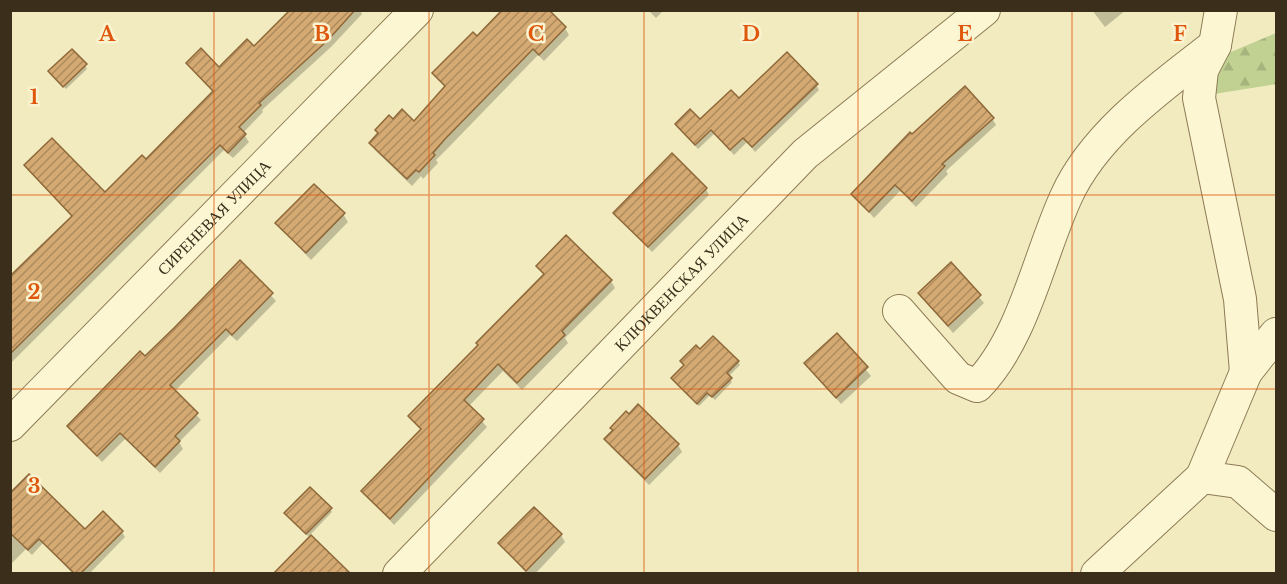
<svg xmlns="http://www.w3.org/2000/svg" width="1287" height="584" font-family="'Libre Baskerville',serif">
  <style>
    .forest { fill: url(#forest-firs) }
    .shadow { fill: #0003 }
    .building { fill: url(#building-hatch); stroke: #8e6839; stroke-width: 1.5 }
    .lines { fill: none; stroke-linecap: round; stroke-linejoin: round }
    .minor-casing { stroke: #8d7b56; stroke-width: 34 }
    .minor { stroke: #fcf6d3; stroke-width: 32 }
    .grid { fill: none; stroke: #df570d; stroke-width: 1.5; stroke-opacity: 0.55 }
    .labels { text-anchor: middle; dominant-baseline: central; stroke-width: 5; stroke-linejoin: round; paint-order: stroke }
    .street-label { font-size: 16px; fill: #3b2f1c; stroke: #f9f3d0 }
    .grid-label { font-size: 20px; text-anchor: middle; font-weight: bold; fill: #df570d; stroke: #f9f3d0; stroke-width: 5; stroke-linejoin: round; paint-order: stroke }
  </style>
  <defs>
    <pattern id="forest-firs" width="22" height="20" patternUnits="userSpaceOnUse" patternTransform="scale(1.5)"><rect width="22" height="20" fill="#c0d192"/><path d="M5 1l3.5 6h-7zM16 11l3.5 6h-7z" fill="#a6b47d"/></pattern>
    <pattern id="building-hatch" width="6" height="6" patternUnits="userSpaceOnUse" patternTransform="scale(1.5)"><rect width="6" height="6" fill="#d4aa72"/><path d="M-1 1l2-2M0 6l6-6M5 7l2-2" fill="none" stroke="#ad8b5d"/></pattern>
  </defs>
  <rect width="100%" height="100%" fill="#f2ebbf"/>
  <!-- forest -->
  <path class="forest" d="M1276,33V84L1214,94L1219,57Z"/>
  <!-- shadow -->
  <g class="shadow">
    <path d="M302,10H360L362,14L331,47L262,110L263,112L243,133L249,142L233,158L224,150L10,364V276L73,217L26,165L105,195L146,161L214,92L188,63L219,69L254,48Z"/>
    <path d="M648,10H664L656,18Z"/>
    <path d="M1092,10H1126L1105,27Z"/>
    <path d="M565,28L569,35L544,61L538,55L449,147L436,160L438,163L423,179L421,176L412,186L375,150L371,143L393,121L414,123L446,88L434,73L477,38Z"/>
    <path d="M85,65L87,69L66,89L52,75Z"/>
    <path d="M816,85L819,90L755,152L747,142L734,155L714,134L698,149L676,124L700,121L739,100Z"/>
    <path d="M992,118L996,125L946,171L948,174L916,207L900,191L874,218L853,194L912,136Z"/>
    <path d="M706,189L709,195L652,252L615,213Z"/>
    <path d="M343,214L348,222L311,260L277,224Z"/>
    <path d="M240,262L276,301L237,341L230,335L174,392L201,420L179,442L183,449L160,473L125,439L102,462L69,427L145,358Z"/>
    <path d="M951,264L984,303L953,333L919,293Z"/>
    <path d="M538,266L611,281L615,288L565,338L568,343L522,390L503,371L469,406L487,427L394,525L363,491L422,431L410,416L480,346L544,275Z"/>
    <path d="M837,335L871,376L841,404L806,364Z"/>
    <path d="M700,351L738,362L740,365L728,377L732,382L715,400L710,395L699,406L673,379Z"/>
    <path d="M611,428L678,445L682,452L649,485L611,447L606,440L614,432Z"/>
    <path d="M10,495L85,531L122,532L125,537L89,574H73L43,543L32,555L26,549L10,565Z"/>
    <path d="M330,509L332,512L309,536L344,573L283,574L280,569L310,538L288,516Z"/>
    <path d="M561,535L565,542L535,574H527L500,544Z"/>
  </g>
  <!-- building -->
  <g class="building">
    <path d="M290,10H355L328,40L259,103L261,105L239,127L246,134L228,153L220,145L10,354V276L72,216L24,165L52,138L105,192L142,155L146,159L213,91L186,63L201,48L219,67L247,39L254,46Z"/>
    <path d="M502,10H549L566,27L539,55L533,49L445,139L433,153L435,155L419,172L416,170L407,179L369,143L378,133L375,130L389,115L393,119L402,109L414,121L445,86L432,73L473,32L477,36Z"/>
    <path d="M72,49L87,64L63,87L48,71Z"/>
    <path d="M787,52L818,84L752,147L743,138L730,150L711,130L695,145L675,124L690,109L700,119L731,90L739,98Z"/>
    <path d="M965,86L994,118L942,164L945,166L912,201L895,185L869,212L851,194L910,132L912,134Z"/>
    <path d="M672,153L707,188L648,247L613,213Z"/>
    <path d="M314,184L345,213L306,253L275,223Z"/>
    <path d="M566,235L612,280L562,331L565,335L517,383L498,364L464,400L484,419L390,519L361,491L421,429L408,416L478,345L476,343L544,274L536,266Z"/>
    <path d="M240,260L273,293L232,335L226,329L170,385L198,413L175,436L180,441L155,467L120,433L97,456L67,426L140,351L145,356L174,328Z"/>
    <path d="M951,262L981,295L948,326L918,293Z"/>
    <path d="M837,333L868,367L836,398L804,363Z"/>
    <path d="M713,336L739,361L727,373L732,378L712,397L707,393L697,404L671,378L684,365L680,361L696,345L700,349Z"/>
    <path d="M638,404L679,444L645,479L604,439L613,430L610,428L626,411L629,414Z"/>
    <path d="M29,474L85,529L103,511L123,531L81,573H74L39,539L28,550L10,533V493Z"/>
    <path d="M310,487L332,508L306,534L284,513Z"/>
    <path d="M534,507L562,534L526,571L498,543Z"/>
    <path d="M311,535L350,573H274Z"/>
  </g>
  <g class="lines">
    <defs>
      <g id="minor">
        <path d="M1221,10L1215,45L1202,70L1199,98L1240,299L1246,372"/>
        <path d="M899,311L958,378L977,386C1024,338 1038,258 1066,197C1094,134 1162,86 1215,45"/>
        <path id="s1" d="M10,425L417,10"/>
        <path d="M1202,477L1238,482L1276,515"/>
        <path id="s2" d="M399,574L805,154L984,10"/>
        <path d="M1097,574L1202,477L1246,372L1276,334"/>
      </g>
    </defs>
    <!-- minor casing -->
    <use href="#minor" class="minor-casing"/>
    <!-- minor -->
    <use href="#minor" class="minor"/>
  </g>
  <!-- grid -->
  <path class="grid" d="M214,10V574M429,10V574M644,10V574M858,10V574M1072,10V574M10,195H1276M10,389H1276"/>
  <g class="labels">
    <!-- street labels -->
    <g class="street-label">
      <text stroke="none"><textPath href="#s1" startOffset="291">СИРЕНЕВАЯ УЛИЦА</textPath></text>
      <text stroke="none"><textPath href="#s2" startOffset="406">КЛЮКВЕНСКАЯ УЛИЦА</textPath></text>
    </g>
  </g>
  <g class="grid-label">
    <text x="107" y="41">A</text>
    <text x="322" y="41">B</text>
    <text x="536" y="41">C</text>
    <text x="751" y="41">D</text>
    <text x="965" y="41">E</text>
    <text x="1180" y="41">F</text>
    <text x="34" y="104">1</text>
    <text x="34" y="299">2</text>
    <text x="34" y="493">3</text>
  </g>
  <!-- border -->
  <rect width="1287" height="584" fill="none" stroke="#3b2f1c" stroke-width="24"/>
</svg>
